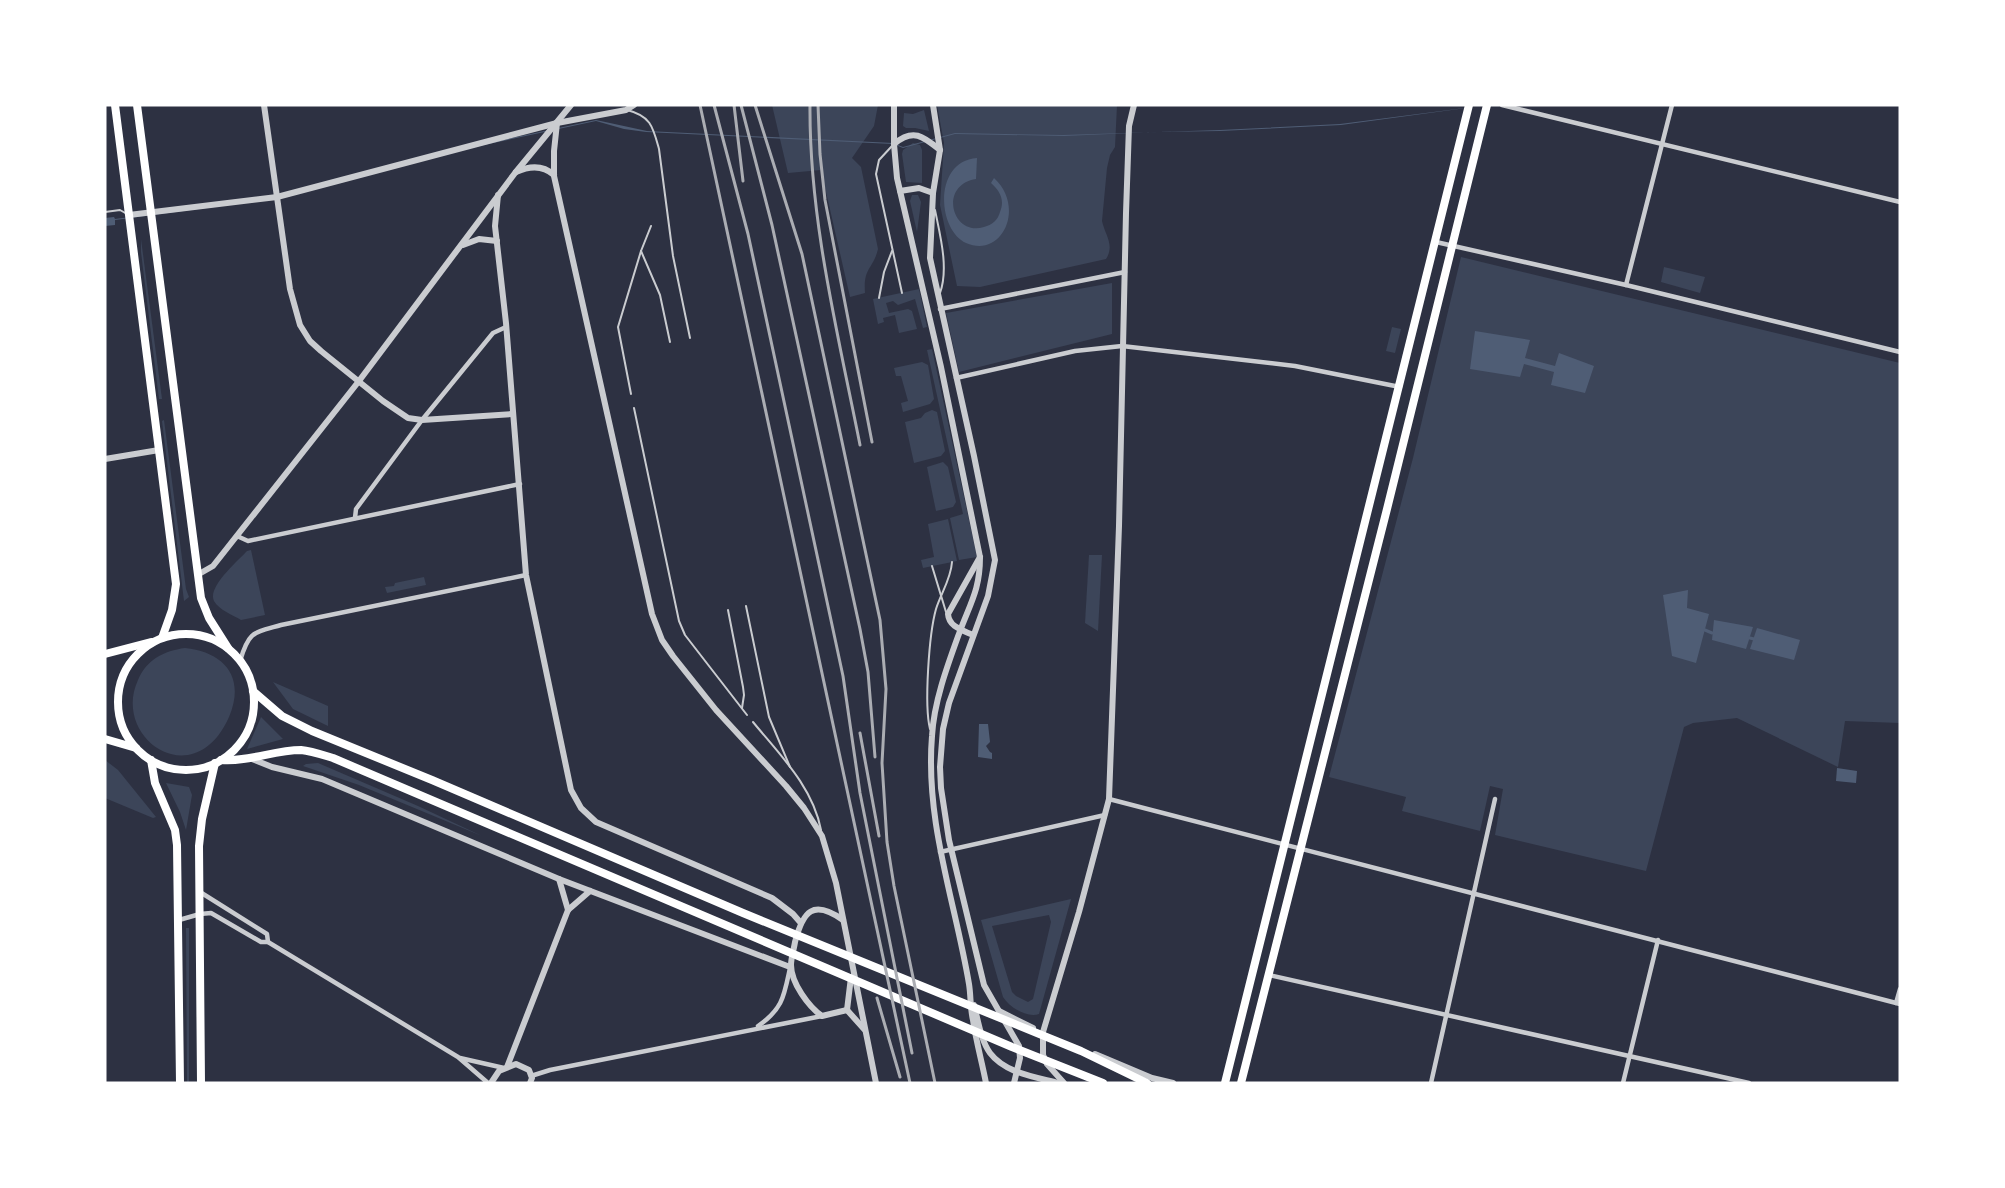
<svg xmlns="http://www.w3.org/2000/svg" width="2005" height="1188" font-family="'PT Sans Narrow',sans-serif">
  <style>
    .green { fill: #3c4559; fill-rule: evenodd }
    .water { fill: #4f5d75 }
    .lines { fill: none; stroke-linecap: round; stroke-linejoin: round }
    .stream { stroke: #4f5d75; stroke-width: 3 }
    .service { stroke: #caccd0; stroke-width: 2 }
    .minor { stroke: #caccd0; stroke-width: 4.5 }
    .tertiary { stroke: #caccd0; stroke-width: 6 }
    .primary { stroke: #fff; stroke-width: 8 }
    .rail { stroke: #abadb3; stroke-width: 3 }
  </style>
  <rect width="100%" height="100%" fill="#2d3142"/>
  <!-- green -->
  <g class="green">
    <path d="M772,105H878L874,126L852,158L861,167L878,249C873,270 863,267 865,293L850,297L821,170L788,173Z"/>
    <path d="M937,105H1117L1115,147L1110,155L1107,168L1102,221C1105,235 1115,245 1106,259L980,287L957,286L940,205L944,143Z"/>
    <path d="M924,110L929,131L915,128H906L903,126L904,113L913,114Z"/>
    <path d="M913,143L920,145L922,150V183L906,182L902,154L903,150Z"/>
    <path d="M912,195H918L921,202L917,232L910,201Z"/>
    <path d="M141,239L162,399H159L141,252Z"/>
    <path d="M1461,257L1900,363V723L1845,721L1838,767L1737,718L1693,723L1684,727L1646,871L1495,835L1503,789L1490,786L1480,831L1402,811L1406,797L1329,777L1413,458Z"/>
    <path d="M1664,267L1705,277L1700,293L1661,282Z"/>
    <path d="M1112,283V334L959,372L946,313Z"/>
    <path d="M919,289L927,327L923,328L915,299L898,305L893,301L886,303L889,313L908,309L912,311L917,329L899,333L895,315L883,318L884,322L878,324L873,299Z"/>
    <path d="M1392,327L1401,329L1395,353L1386,351Z"/>
    <path d="M932,349L977,557L959,560L950,518L963,514L927,350Z"/>
    <path d="M922,362L928,365L934,399L930,404L903,412L901,403L908,401L901,376H896L894,368Z"/>
    <path d="M932,410L937,412L945,451L941,456L914,463L905,422L921,418L925,413Z"/>
    <path d="M164,420L186,589L189,597L184,601L162,421Z"/>
    <path d="M943,462L948,467L956,502L953,507L936,511L927,467Z"/>
    <path d="M948,519L957,561L923,568L921,560L934,557L928,524Z"/>
    <path d="M251,550L265,615L241,620C233,615 219,610 214,601C207,587 238,561 247,551Z"/>
    <path d="M1089,555H1102L1098,631L1085,623Z"/>
    <path d="M424,577L426,585L387,593L385,587L394,586L395,583Z"/>
    <path d="M185,648C224,652 246,677 229,717C194,796 111,738 138,680C147,659 164,651 185,648Z"/>
    <path d="M273,682L328,706V726L293,709Z"/>
    <path d="M261,717L283,739L247,749Z"/>
    <path d="M105,760L118,770L156,817L153,818L105,798Z"/>
    <path d="M318,763L418,806L482,836L359,785L303,766L306,764Z"/>
    <path d="M166,783L189,787L192,795L186,830L180,812Z"/>
    <path d="M1071,899L1039,1014C1027,1018 1010,1008 1003,997L981,920ZM1049,915L1051,922L1033,999L1028,1002L1016,996L1012,992L992,926Z"/>
    <path d="M186,928H189V1083H187Z"/>
  </g>
  <!-- water -->
  <g class="water">
    <path d="M1488,105L1341,125L1220,131L1155,132L1064,136L955,134L903,148L893,144L646,132L624,129L596,121L479,146L275,199L115,220V225L105,226V218L114,217L115,219L274,199L479,145L596,120L647,131L893,143L903,147L955,133L1063,135L1220,130L1340,124Z"/>
    <path d="M977,158L976,179C938,185 952,237 984,227C992,225 998,220 1000,212C1005,200 1000,191 991,183L994,178C1026,207 1002,259 966,243C937,230 933,161 977,158Z"/>
    <path d="M1475,331L1530,340L1525,358L1555,366L1559,353L1594,366L1585,393L1551,385L1554,372L1524,364L1520,377L1470,369Z"/>
    <path d="M1688,590L1687,608L1709,614L1696,663L1672,656L1663,595Z"/>
    <path d="M1714,620L1753,627L1746,649L1712,640Z"/>
    <path d="M1757,628L1800,640L1794,660L1750,649Z"/>
    <path d="M979,724H988L990,742L986,746L990,752L992,753V759L978,757Z"/>
    <path d="M1837,768L1857,771L1856,783L1836,781Z"/>
  </g>
  <g class="lines">
    <!-- stream -->
    <g class="stream">
      <path d="M1705,630L1712,633"/>
      <path d="M1750,638L1754,639"/>
    </g>
    <!-- service -->
    <g class="service">
      <path d="M627,110C651,116 653,127 659,149L673,256L690,338"/>
      <path d="M892,146L879,160L876,174L902,293"/>
      <path d="M935,210C940,235 949,268 940,293"/>
      <path d="M105,212L120,210L127,214"/>
      <path d="M641,251L660,295L670,342"/>
      <path d="M879,298L884,272L892,251"/>
      <path d="M631,394L618,327L641,251L651,226"/>
      <path d="M634,408L679,621L685,635L747,715"/>
      <path d="M932,566L946,612"/>
      <path d="M746,606L769,717L790,767"/>
      <path d="M728,610L743,687L744,695L742,708"/>
      <path d="M753,722C780,755 813,787 821,830"/>
      <path d="M930,729C924,705 929,634 936,609C941,593 951,579 952,562"/>
    </g>
    <!-- minor -->
    <g class="minor">
      <path d="M1502,105L1900,202"/>
      <path d="M1436,242L1626,285L1900,352"/>
      <path d="M1626,285L1672,105"/>
      <path d="M940,309L1125,272"/>
      <path d="M956,378L1075,351L1122,346L1295,366L1400,387"/>
      <path d="M355,518L356,509L422,420L493,333L506,327"/>
      <path d="M237,536L248,541L520,484"/>
      <path d="M240,661C249,631 253,633 281,625L526,575"/>
      <path d="M1109,799L1900,1004"/>
      <path d="M940,852L1105,815"/>
      <path d="M200,892L267,934L268,942"/>
      <path d="M179,920L200,914L211,913L261,942H268L458,1057L488,1083"/>
      <path d="M1269,975L1749,1083"/>
      <path d="M1896,1003L1900,989"/>
      <path d="M758,1026C783,1009 784,996 790,968"/>
      <path d="M460,1058L504,1068"/>
      <path d="M531,1076L550,1070L822,1016"/>
      <path d="M1431,1083L1495,799"/>
      <path d="M1623,1083L1658,940"/>
    </g>
    <!-- tertiary -->
    <g class="tertiary">
      <path d="M264,105L290,289L300,325L310,341L321,351L383,401L408,418L422,420L513,414"/>
      <path d="M894,105V144L897,178L941,367L980,557C980,589 971,602 960,631C948,664 934,701 932,736C925,822 955,901 969,984C971,996 970,1008 973,1020C976,1041 982,1062 986,1083"/>
      <path d="M933,105L940,150L933,193L930,258L974,456L995,560L988,596L949,703L943,729L940,767L941,788L949,840L984,985L1019,1046L1020,1058L1014,1083"/>
      <path d="M557,123L554,151V176L652,614L662,640L673,656L716,710L786,786L804,808L822,836L836,883L876,1083"/>
      <path d="M894,144C913,128 923,136 940,150"/>
      <path d="M516,172C529,166 543,165 554,175"/>
      <path d="M900,191L919,188L933,193"/>
      <path d="M498,195L495,226L506,323L526,575L571,790L581,808L596,822L772,898L793,914L800,922"/>
      <path d="M129,215L277,197L557,123L626,110L634,105"/>
      <path d="M463,245L479,239L497,241"/>
      <path d="M105,459L159,450"/>
      <path d="M199,574L213,566L359,381L515,173L571,105"/>
      <path d="M973,635C962,630 949,627 948,614L980,557"/>
      <path d="M252,759L272,767L322,779L559,879L790,967"/>
      <path d="M559,879L568,910"/>
      <path d="M843,920C813,899 803,911 795,942C794,949 791,958 791,965C791,983 809,1007 822,1016L847,1010"/>
      <path d="M974,1005C978,1020 981,1041 990,1053C1005,1073 1035,1077 1058,1083"/>
      <path d="M847,1010L851,977"/>
      <path d="M847,1010L864,1029"/>
      <path d="M999,1011L1033,1028"/>
      <path d="M1095,1054L1152,1078L1173,1083"/>
      <path d="M507,1067L568,910L590,891"/>
      <path d="M491,1083L499,1071L516,1064L529,1070L532,1078L530,1083"/>
      <path d="M1064,1083L1047,1064L1043,1055V1032L1079,912L1109,799L1119,526L1126,213L1129,126L1134,105"/>
    </g>
    <!-- primary -->
    <g class="primary">
      <path d="M115,105L176,584L172,610L162,638"/>
      <path d="M137,105L201,598L209,618L228,648"/>
      <circle cx="186" cy="702" r="68"/>
      <path d="M105,654L151,642"/>
      <path d="M253,691L282,716L312,731L432,780L743,913L1081,1051L1147,1083"/>
      <path d="M105,739L136,748"/>
      <path d="M151,760L155,783L175,830L177,845L180,1083"/>
      <path d="M221,760C249,762 274,750 301,750C312,751 323,755 333,758L1012,1047L1103,1083"/>
      <path d="M201,1083L199,846L202,819L215,763"/>
      <path d="M1225,1083L1469,105"/>
      <path d="M1241,1083L1387,509L1487,105"/>
    </g>
    <!-- rail -->
    <g class="rail">
      <path d="M700,105L910,1083"/>
      <path d="M714,105L748,234L843,676L860,793L912,1053"/>
      <path d="M734,105L743,181"/>
      <path d="M741,105L772,225L860,629L868,672L875,757"/>
      <path d="M755,105L802,254L880,620L886,689L882,763L887,842L894,886L935,1083"/>
      <path d="M810,105C809,219 838,334 860,445"/>
      <path d="M818,105L820,154L825,200L872,442"/>
      <path d="M860,733L879,836"/>
      <path d="M877,998L900,1077"/>
    </g>
  </g>
  <!-- border -->
  <rect width="2005" height="1188" fill="none" stroke="#ffffff" stroke-width="213"/>
</svg>
